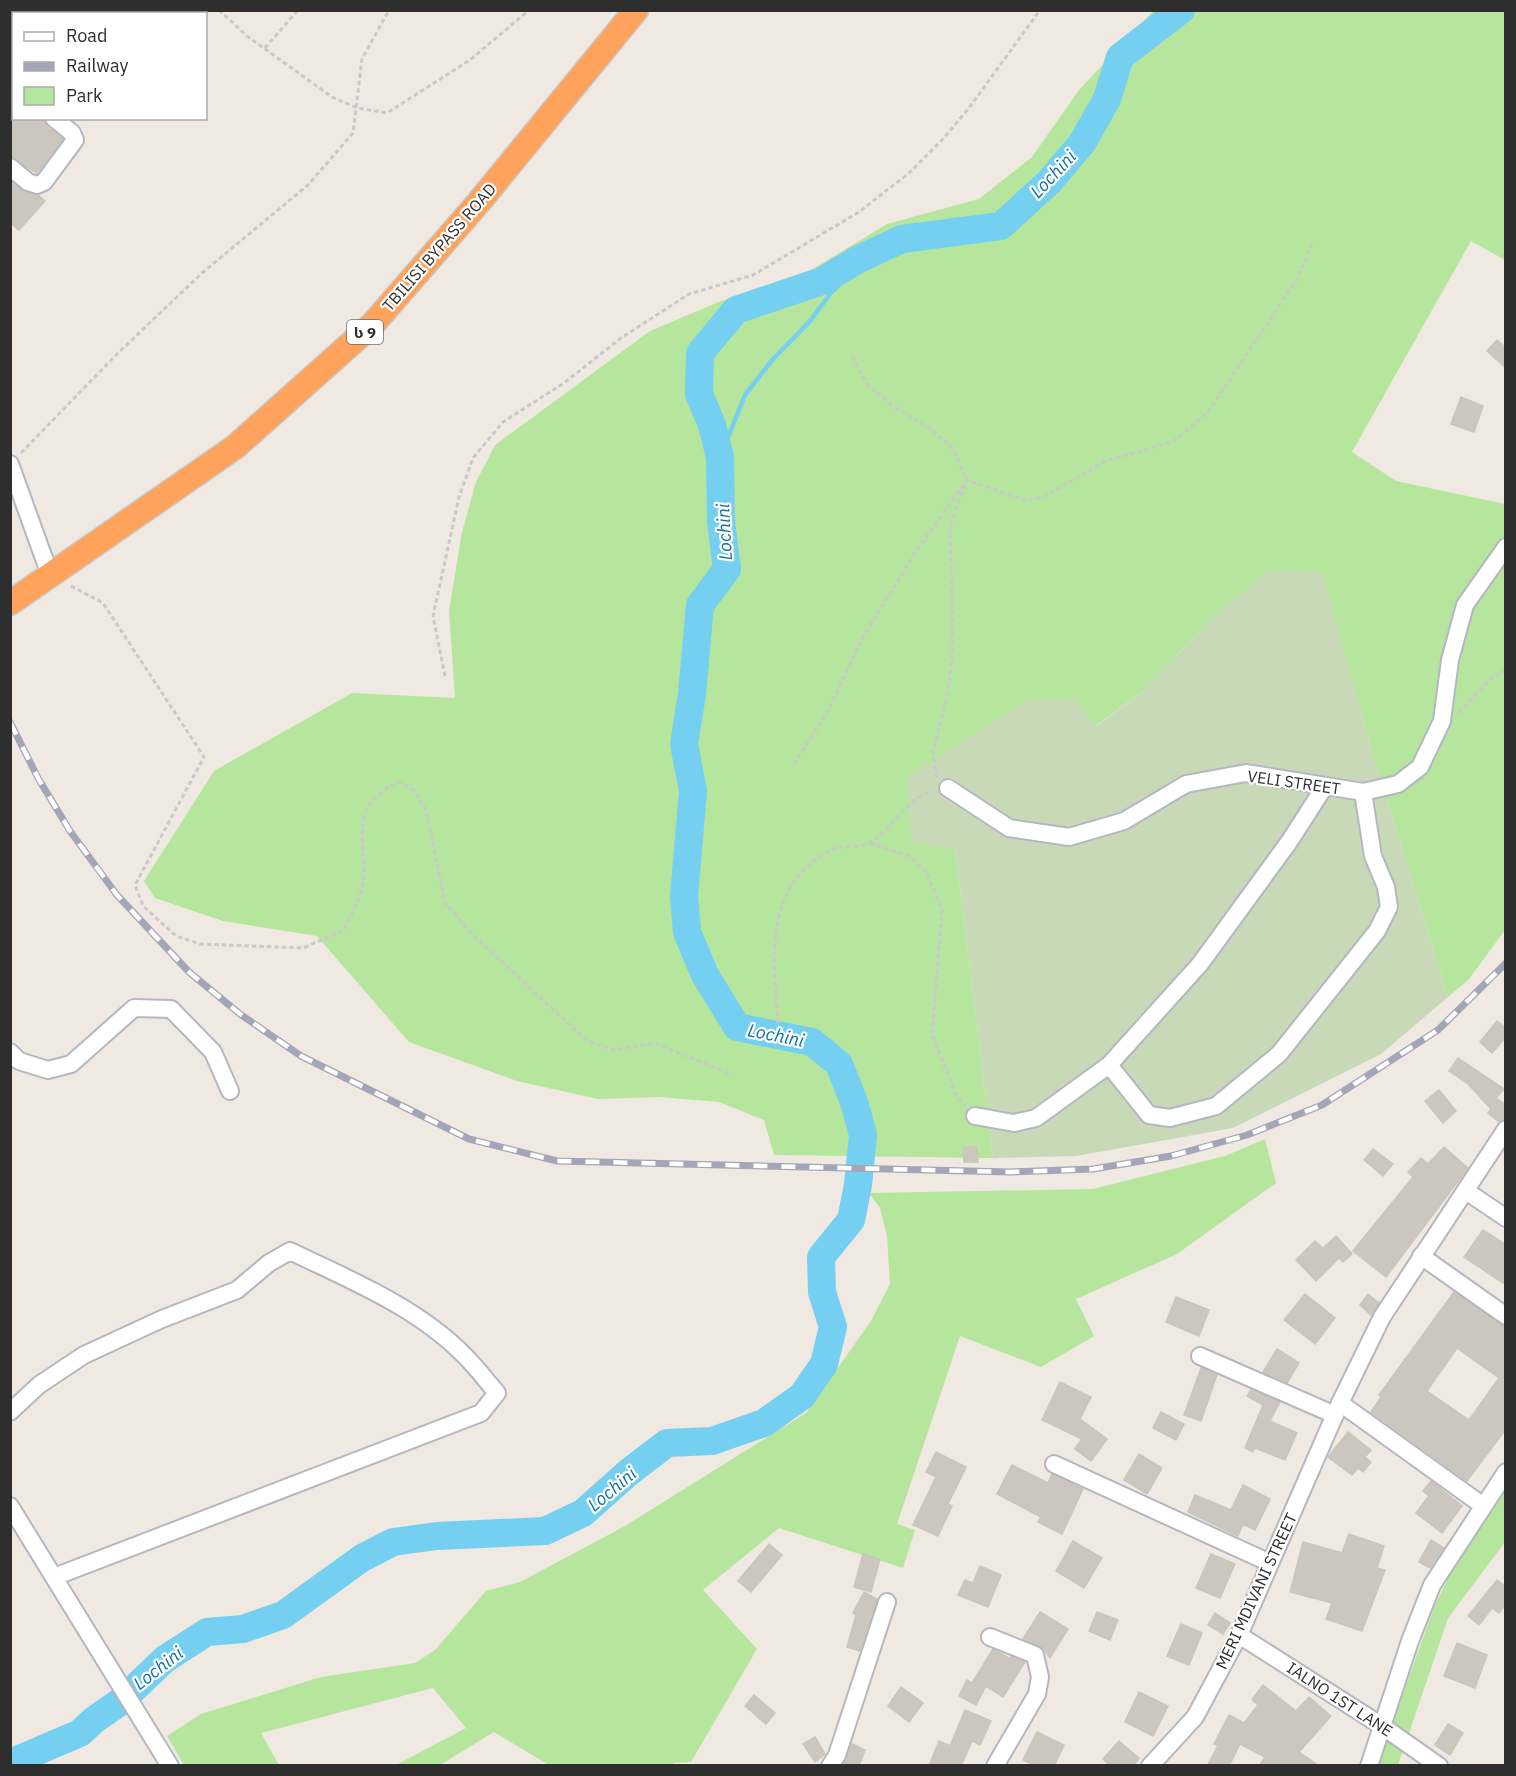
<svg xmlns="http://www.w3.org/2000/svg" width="1516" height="1776" font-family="'IBM Plex Sans','Noto Sans Georgian',sans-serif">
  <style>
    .green { fill: #b6e59e }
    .cemetery { fill: #c8d9b8 }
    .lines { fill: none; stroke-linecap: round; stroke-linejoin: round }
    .stream { stroke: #75cff0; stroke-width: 4.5 }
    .river { stroke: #75cff0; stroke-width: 28 }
    .building { fill: #cbc7bf; stroke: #cbc5ba; stroke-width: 1.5; fill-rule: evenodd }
    .minor-casing { stroke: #b4b7c1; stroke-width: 20 }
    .highway-casing { stroke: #c9c9c9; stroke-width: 27 }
    .path { stroke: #c9c9c9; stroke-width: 3; stroke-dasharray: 4.5 3; stroke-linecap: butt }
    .minor { stroke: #fff; stroke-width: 16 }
    .highway { stroke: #ffa35c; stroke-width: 24 }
    .rail-casing { stroke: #a3a6b8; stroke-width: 7 }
    .rail { stroke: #fff; stroke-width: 4.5; stroke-dasharray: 14; stroke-linecap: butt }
    .labels { text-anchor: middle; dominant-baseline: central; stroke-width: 4.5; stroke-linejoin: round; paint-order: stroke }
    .shield { fill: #fff; stroke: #6d6d6d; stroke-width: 1.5 }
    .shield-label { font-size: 15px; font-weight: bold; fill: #2e2e2e }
    .street-label { font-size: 16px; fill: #2e2e2e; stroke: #fff }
    .water-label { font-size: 18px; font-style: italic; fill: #0d6fa3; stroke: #fff }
  </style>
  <rect width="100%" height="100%" fill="#efe9e1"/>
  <!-- green -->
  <g class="green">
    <path d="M1153,11H1505V260L1471,241L1352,452L1396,481L1505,504V930L1469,979L1448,997L1369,741L1321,572L1214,616L1144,690L1096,726L955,850L993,1158L774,1155L764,1120L719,1102L659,1097L598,1099L517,1081L409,1042L317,936L223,921L155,898L144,881L214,771L352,693L455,698L449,611L462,532L476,482L495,445L650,331L721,301L788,284L887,224L979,199L1032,157L1079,90Z"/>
    <path d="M1265,1139L1276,1183L1177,1254L1076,1299L1094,1336L1041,1367L960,1336L897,1524L915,1530L903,1568L779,1528L703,1590L757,1649L691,1762L674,1763L670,1766L549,1765L494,1732L440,1765H396L466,1728L433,1688L261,1733L279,1765H184L167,1736L201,1714L321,1677L415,1663L435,1650L486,1591L520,1582L625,1526L806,1413L871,1321L890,1284L887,1236L880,1208L869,1193L1093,1189L1225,1156Z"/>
    <path d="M1505,1492V1542L1448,1618L1408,1736L1392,1724L1435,1605L1456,1562Z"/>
    <path d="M1386,1736L1404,1747L1398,1765L1376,1766Z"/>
  </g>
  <!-- cemetery -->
  <path class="cemetery" d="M1269,570L1322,572L1369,741L1448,997L1381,1054L1233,1128L1076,1156L993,1158L955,850L911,842L908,776L1028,700L1074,699L1097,726L1144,690L1214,616Z"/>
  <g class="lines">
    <!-- stream -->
    <path class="stream" d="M720,457L745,395L773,359L811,320L830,294L845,279L857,260"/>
    <!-- river -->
    <path class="river" d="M10,1763L80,1733L94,1720L120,1702L165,1659L207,1632L243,1629L283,1615L362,1558L393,1542L437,1536L545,1531L583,1513L629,1472L667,1443L712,1441L764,1423L802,1396L824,1364L833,1327L822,1292L821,1257L851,1220L858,1185L863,1135L855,1105L839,1064L812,1042L737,1027L705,975L687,932L684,896L693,791L684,744L692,694L700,605L727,569L721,522L720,457L712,425L699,394L700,353L736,310L822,281L857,260L902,239L1001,226L1049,182L1082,143L1107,99L1120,57L1181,10"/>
  </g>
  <!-- building -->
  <g class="building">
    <path d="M10,118H44L47,126L63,139L37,173L10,157Z"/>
    <path d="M10,181L22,190L38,195L45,201L19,230L10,223Z"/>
    <path d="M1497,340L1506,348V368L1487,351Z"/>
    <path d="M1461,397L1483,406L1474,432L1451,424Z"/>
    <path d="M1497,1021L1506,1028V1037L1492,1053L1480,1042Z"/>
    <path d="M1458,1058L1504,1089L1496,1098L1506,1105V1119L1499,1122L1488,1113L1491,1109L1468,1084L1449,1071Z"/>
    <path d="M1439,1090L1456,1111L1443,1123L1425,1101Z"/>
    <path d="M963,1147H977L978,1162H964Z"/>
    <path d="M1444,1147L1468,1168L1386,1277L1353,1251L1413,1177L1408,1172L1421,1158L1428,1164Z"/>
    <path d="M1373,1149L1393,1164L1383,1176L1364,1160Z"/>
    <path d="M1483,1230L1506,1245V1285L1464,1257Z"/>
    <path d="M1336,1236L1352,1254L1343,1262L1339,1258L1316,1281L1296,1260L1315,1241L1323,1248Z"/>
    <path d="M1454,1292L1506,1327V1429L1467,1481L1371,1412L1381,1397L1379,1395ZM1457,1348L1499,1378L1469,1420L1427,1391Z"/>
    <path d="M1305,1294L1335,1318L1315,1344L1284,1320Z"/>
    <path d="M1368,1294L1379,1303L1371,1315L1360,1305Z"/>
    <path d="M1176,1297L1209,1310L1199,1336L1166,1322Z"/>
    <path d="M1277,1349L1299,1363L1287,1383L1263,1372Z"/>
    <path d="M1201,1368L1217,1375L1201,1421L1184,1415Z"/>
    <path d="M1060,1382L1091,1397L1080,1419L1107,1439L1091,1461L1075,1449L1082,1439L1042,1420Z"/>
    <path d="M1251,1390L1280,1402L1270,1421L1297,1433L1285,1460L1255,1448L1253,1452L1245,1448L1263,1405L1247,1396Z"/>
    <path d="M1161,1412L1184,1424L1176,1440L1153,1428Z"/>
    <path d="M1348,1432L1371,1450L1365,1457L1371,1462L1363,1472L1358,1468L1352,1475L1328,1457Z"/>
    <path d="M936,1452L966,1467L948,1504L952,1506L938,1536L913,1525L936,1477L926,1472Z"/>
    <path d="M1139,1454L1162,1468L1147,1494L1124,1480Z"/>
    <path d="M1012,1465L1048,1483L1052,1474L1083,1489L1062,1534L1038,1522L1041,1517L997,1494Z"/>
    <path d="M1431,1481L1462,1506L1442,1533L1416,1513L1429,1496L1423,1491Z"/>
    <path d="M1243,1485L1270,1499L1255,1530L1243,1524L1238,1536L1188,1512L1195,1495L1231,1510Z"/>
    <path d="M1349,1534L1384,1546L1377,1568L1385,1570L1362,1631L1326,1619L1332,1603L1290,1592L1303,1542L1342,1553Z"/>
    <path d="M1431,1540L1444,1548L1430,1568L1419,1562Z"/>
    <path d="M1073,1541L1102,1558L1084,1588L1056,1571Z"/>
    <path d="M769,1544L782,1555L751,1592L738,1581Z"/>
    <path d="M863,1554L880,1559L871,1592L854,1587Z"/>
    <path d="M1211,1554L1235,1564L1220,1598L1196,1588Z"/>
    <path d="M980,1566L1001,1575L988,1607L958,1595L965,1580L973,1583Z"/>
    <path d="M1497,1580L1506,1587V1604L1499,1613L1492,1608L1479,1625L1468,1616Z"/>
    <path d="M864,1592L877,1599L860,1651L847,1647L856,1615L853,1613Z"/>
    <path d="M1040,1612L1068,1629L1050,1658L1043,1648L1023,1639Z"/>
    <path d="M1097,1612L1118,1620L1110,1640L1089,1631Z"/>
    <path d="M1215,1613L1230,1623L1223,1634L1208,1625Z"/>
    <path d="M1181,1624L1202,1633L1189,1665L1167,1656Z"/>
    <path d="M1457,1643L1487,1655L1475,1688L1444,1676Z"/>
    <path d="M993,1649L1010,1659L1011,1657L1025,1662L1003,1697L986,1686L976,1705L959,1696L967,1680L972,1683Z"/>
    <path d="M1263,1685L1296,1711L1309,1697L1331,1716L1299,1752L1319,1766H1259L1265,1757L1240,1744L1229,1766H1207L1218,1746L1214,1744L1229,1715L1244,1723L1258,1705L1252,1700Z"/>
    <path d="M901,1687L923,1703L909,1722L888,1706Z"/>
    <path d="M1139,1692L1168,1706L1153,1736L1125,1722Z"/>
    <path d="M754,1695L775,1713L766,1724L745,1706Z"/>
    <path d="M965,1710L991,1721L980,1745L972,1741L961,1766H929L939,1741L950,1746Z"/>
    <path d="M1448,1724L1463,1733L1450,1755L1435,1745Z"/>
    <path d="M1037,1732L1064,1745L1054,1766H1036L1023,1760Z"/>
    <path d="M815,1737L825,1754L815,1762L803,1744Z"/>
    <path d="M1119,1741L1139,1758L1133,1766H1110L1103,1759Z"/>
    <path d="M852,1744L865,1750L859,1766H843Z"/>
  </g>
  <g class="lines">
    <defs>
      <g id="minor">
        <path d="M10,83L14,86"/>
        <path d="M10,167L28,182L37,185L44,182L75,140L72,133L54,118"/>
        <path d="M10,464L50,575"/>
        <path d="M948,788L1009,828L1069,837L1124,821L1186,784L1246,773L1363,792L1398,784L1420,767L1442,721L1450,660L1465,605L1506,547"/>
        <path d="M10,1052L19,1061L48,1070L71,1064L134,1008L171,1009L213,1052L230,1091"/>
        <path d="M1109,1065L1149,1115L1170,1118L1216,1106L1279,1054L1377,931L1389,907L1386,887L1373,856L1363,792"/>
        <path d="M975,1116L1014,1123L1036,1118L1109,1065L1200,964L1289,842L1325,786"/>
        <path d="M1466,1191L1506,1218"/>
        <path d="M1421,1256L1506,1316"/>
        <path d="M1200,1356L1335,1415"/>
        <path d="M1340,1403L1382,1317L1506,1129"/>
        <path d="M10,1412L39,1385L84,1355L162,1319L237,1290L269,1263L290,1251C350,1280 417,1307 464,1355C476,1367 486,1380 497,1393L481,1413L54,1577"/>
        <path d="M1054,1464L1270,1563"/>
        <path d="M10,1506L170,1766"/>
        <path d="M1239,1635L1382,1726L1439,1766"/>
        <path d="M990,1637L1035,1655L1040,1677L1037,1694L995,1766"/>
        <path d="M830,1766L837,1755L887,1602"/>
        <path d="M1150,1766L1195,1717L1239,1635L1340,1403L1482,1505"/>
        <path d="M1369,1766L1410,1641L1432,1585L1506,1472"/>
      </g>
      <path id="highway" d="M10,603L235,447L373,324L479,202L636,10"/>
    </defs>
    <!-- minor casing -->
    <use href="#minor" class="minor-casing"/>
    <!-- highway casing -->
    <use href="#highway" class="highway-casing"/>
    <!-- path -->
    <g class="path">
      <path d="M219,10L247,36L332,97L357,108L387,113L470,60L529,10"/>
      <path d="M265,48L298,10"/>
      <path d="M21,453L116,355L202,273L308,185L353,133L362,59L389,10"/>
      <path d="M71,586L103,603L204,757L135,885L143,906L176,936L200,944L303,948L344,930C350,916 361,898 363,882C367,835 347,809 398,782L414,790L426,810L445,903L471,933L586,1040L613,1050L654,1043L730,1074"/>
      <path d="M445,676L433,616L459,497L473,458L503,422L564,383L621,338L689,294L753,275L859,212L909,173L944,138L969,108L1040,10"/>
      <path d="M1459,713L1490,679L1506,670"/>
      <path d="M794,764L829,709L861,640L917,550L967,480L951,446L929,428L894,407L867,384L851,354"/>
      <path d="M936,777L933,752L947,696L953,651L950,525L967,480L1024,500L1044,497L1105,461L1173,442L1208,412L1297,279L1312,244"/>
      <path d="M870,843L909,856L926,871L942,911L932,1034L956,1095L966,1106"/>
      <path d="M778,1023C773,959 763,887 829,851C841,844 857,849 869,843C888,835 907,797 932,792"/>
    </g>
    <!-- minor -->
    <use href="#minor" class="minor"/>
    <!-- highway -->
    <use href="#highway" class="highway"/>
    <defs>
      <path id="rail" d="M10,722L38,778L70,831L117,895L189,972L240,1014L301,1056L469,1139L557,1161L1010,1172L1093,1169L1171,1156L1247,1135L1322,1105L1438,1030L1506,963"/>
    </defs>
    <!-- rail casing -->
    <use href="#rail" class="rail-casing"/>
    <!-- rail -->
    <use href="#rail" class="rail"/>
  </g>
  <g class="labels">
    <!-- shield labels -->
    <rect class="shield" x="347" y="320" width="36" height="24" rx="4.5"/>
    <g class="shield-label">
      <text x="365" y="332">ს 9</text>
    </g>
    <!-- street labels -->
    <g class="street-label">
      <text transform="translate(439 247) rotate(-49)">TBILISI BYPASS ROAD</text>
      <text transform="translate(1294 782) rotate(8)">VELI STREET</text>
      <text transform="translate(1256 1591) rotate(-65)">MERI MDIVANI STREET</text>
      <text transform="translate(1340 1699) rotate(33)">IALNO 1ST LANE</text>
    </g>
    <!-- water labels -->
    <g class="water-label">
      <text transform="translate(1053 174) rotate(-47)">Lochini</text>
      <text transform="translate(724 532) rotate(-93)">Lochini</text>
      <text transform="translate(776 1035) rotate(11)">Lochini</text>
      <text transform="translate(612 1489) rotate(-40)">Lochini</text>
      <text transform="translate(158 1668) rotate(-38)">Lochini</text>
    </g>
  </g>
  <!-- border -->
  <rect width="1516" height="1776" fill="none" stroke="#2e2e2e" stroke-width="24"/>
  <!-- legend -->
  <rect x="12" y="12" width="195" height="108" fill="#ffffff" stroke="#ababab" stroke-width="1.5"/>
  <rect x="24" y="32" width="30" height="9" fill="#ffffff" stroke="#ababab" stroke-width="1.5"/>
  <text x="66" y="42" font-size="18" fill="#2e2e2e">Road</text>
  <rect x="24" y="62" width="30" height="9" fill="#a3a6b8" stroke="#ababab" stroke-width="1.5"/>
  <text x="66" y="72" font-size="18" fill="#2e2e2e">Railway</text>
  <rect x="24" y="87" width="30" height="18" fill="#b6e59e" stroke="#ababab" stroke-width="1.5"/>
  <text x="66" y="102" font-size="18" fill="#2e2e2e">Park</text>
</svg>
